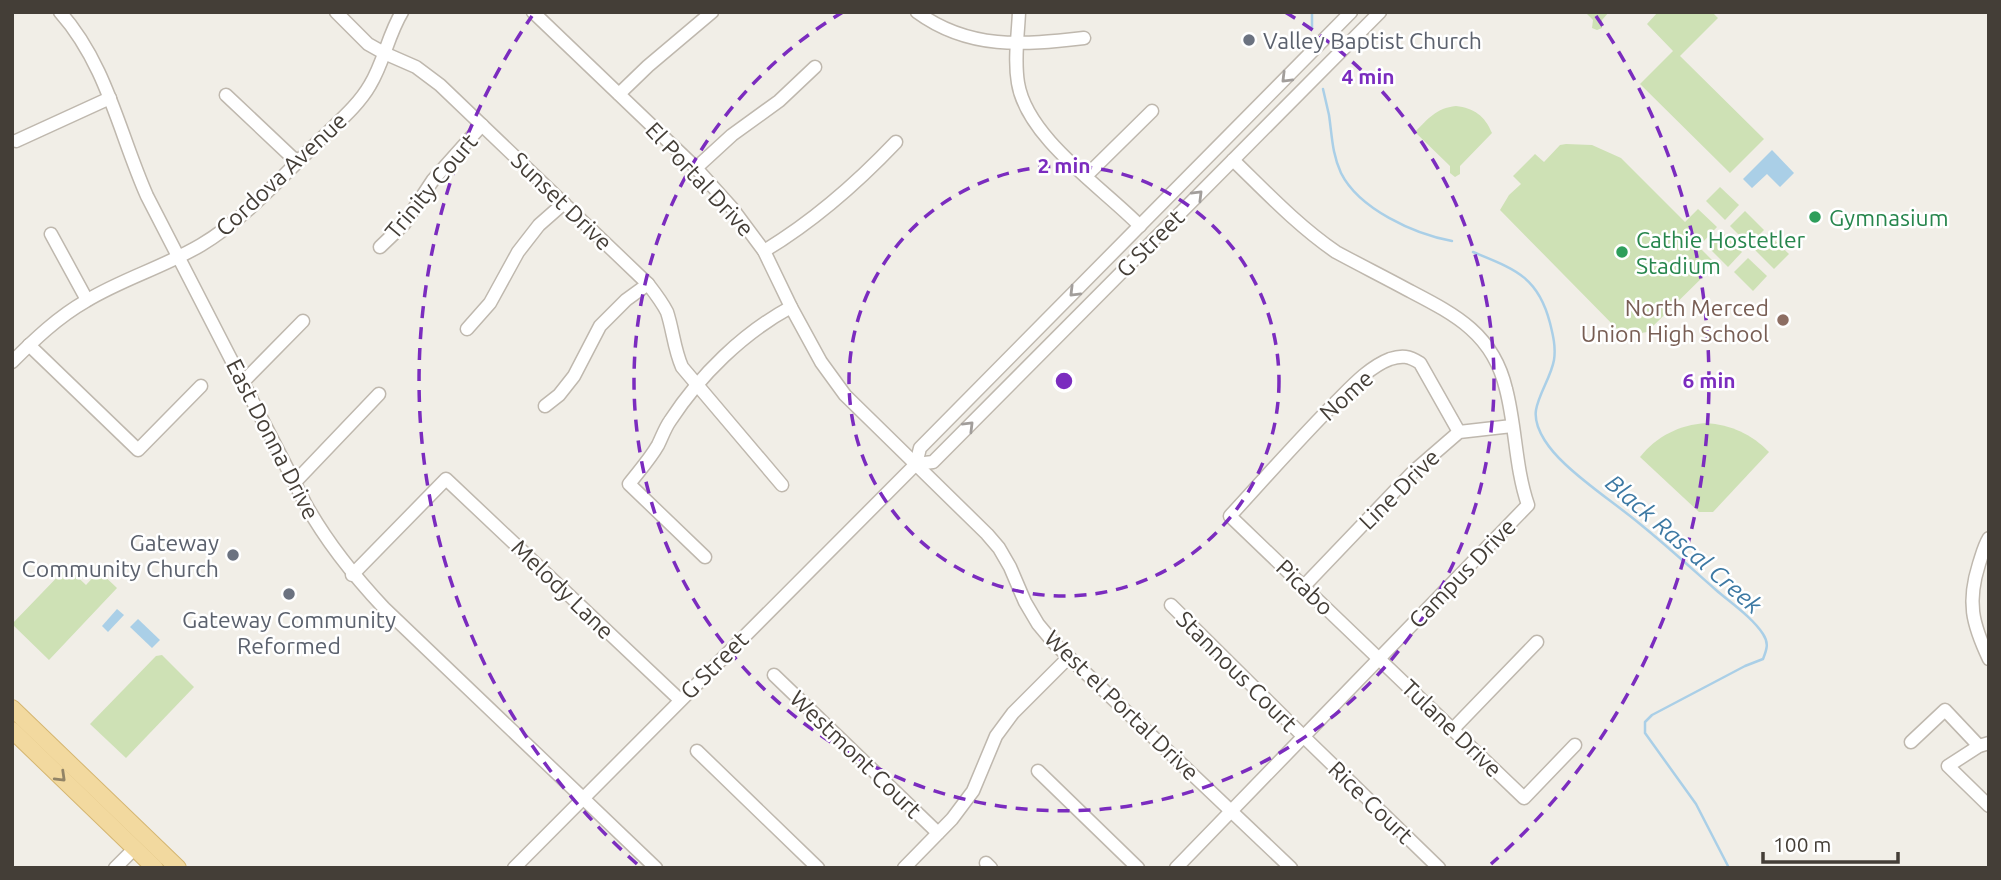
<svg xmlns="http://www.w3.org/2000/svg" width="2001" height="880" font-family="Ubuntu,sans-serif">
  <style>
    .green { fill: #cee1b5 }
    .water { fill: #aacfe7 }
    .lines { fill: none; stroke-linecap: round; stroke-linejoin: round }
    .stream { stroke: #aacfe7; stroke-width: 2.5 }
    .minor-casing { stroke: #bfb8ae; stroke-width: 15 }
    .major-casing { stroke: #d5b671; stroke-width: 18 }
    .minor { stroke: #fff; stroke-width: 12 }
    .major { stroke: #f2d99f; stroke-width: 16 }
    .oneway { stroke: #a29e9b }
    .oneway2 { stroke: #928466 }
    .ring { fill: none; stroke: #7b2cbf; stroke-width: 3.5; stroke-dasharray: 12 9 }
    .worship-dot { fill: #6b7280; stroke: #fff; stroke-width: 2.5 }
    .leisure-dot { fill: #2e9e5b; stroke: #fff; stroke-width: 2.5 }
    .education-dot { fill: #8d6e63; stroke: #fff; stroke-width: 2.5 }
    .labels { text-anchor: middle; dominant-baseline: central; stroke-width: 5; stroke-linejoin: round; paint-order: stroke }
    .worship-label { font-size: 23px; fill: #5b616d; stroke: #fff; text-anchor: start }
    .street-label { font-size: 23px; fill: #443e37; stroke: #fff }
    .leisure-label { font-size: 23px; fill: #27864d; stroke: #fff; text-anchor: start }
    .education-label { font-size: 23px; fill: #785e54; stroke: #fff; text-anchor: end }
    .water-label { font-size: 24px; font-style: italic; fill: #3d79a3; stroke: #fff }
    .centre { fill: #7b2cbf; stroke: #fff; stroke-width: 3.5 }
    .ring-label { font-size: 21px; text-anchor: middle; font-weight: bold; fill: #7b2cbf; stroke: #fff; stroke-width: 5; stroke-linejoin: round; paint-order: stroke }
  </style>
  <rect width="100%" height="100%" fill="#f1eee7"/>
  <!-- green -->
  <g class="green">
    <path d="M1585,12H1609L1602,20V28L1597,30L1592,28L1593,20Z"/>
    <path d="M1658,12H1712L1718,18L1680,56L1764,139L1730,173L1640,84L1673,51L1647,24Z"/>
    <path d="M1456,106C1474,108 1485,116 1492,133L1460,166V174L1455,177L1450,173V166L1415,132C1428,119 1436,108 1456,106Z"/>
    <path d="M1566,144L1592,145L1621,158L1685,222L1698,209L1717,227L1703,242L1696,235L1691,239L1716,264L1647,332L1624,336L1500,210L1509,195L1521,184L1513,176L1535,154L1544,162L1560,145Z"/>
    <path d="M1720,187L1739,205L1725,220L1706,201Z"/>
    <path d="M1745,211L1764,230L1749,245L1730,226Z"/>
    <path d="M1723,233L1742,252L1728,267L1709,248Z"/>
    <path d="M1770,236L1789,254L1774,269L1755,250Z"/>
    <path d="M1748,258L1767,276L1753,291L1734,272Z"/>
    <path d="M1706,423C1731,425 1752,434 1769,452L1713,512H1699L1640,457C1657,436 1679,425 1706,423Z"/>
    <path d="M67,567L86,585L99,571L117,588L49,660L12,624Z"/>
    <path d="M162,655L194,687L126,758L90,724L156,656Z"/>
  </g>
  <!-- water -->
  <g class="water">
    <path d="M1772,150L1794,173L1780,187L1767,174L1752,188L1743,179Z"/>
    <path d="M117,609L124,615L108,632L102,626Z"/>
    <path d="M138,619L160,640L152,648L130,627Z"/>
  </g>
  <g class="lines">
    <!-- stream -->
    <g class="stream">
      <path d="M1312,12V29"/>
      <path d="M1323,89C1325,98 1327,106 1329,115C1332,135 1332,154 1341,173C1359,209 1414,234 1452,241"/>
      <path d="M1473,252C1514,269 1538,276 1550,323C1553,335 1556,347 1554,360C1551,377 1539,393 1536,410C1533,430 1552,452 1565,464C1588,486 1616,504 1640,524C1666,545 1691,568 1716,590C1731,603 1753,618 1763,634C1769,643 1767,649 1763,659L1745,666L1652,715L1645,722V733L1696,804L1729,868"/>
    </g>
    <defs>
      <g id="minor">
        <path d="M60,12C107,65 119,133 147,196L305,503C327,543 353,575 384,608L656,868"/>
        <path d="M336,12L368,44L384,53L416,67L440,85L648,284C655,293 662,302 667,312C673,330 674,349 682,367L782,485"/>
        <path d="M533,12L696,168L732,208L764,251L791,307L821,362L845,395L987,534L999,548L1010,567L1025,602L1038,624L1053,642L1291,868"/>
        <path d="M917,12C969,50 1023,45 1084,38"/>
        <path d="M1019,12C1018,36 1014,59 1018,83C1027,138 1102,187 1140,226"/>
        <path d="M619,94L648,66L712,12"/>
        <path d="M226,95L297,162"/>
        <path d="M16,141L110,98"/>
        <path d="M696,168L732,135L779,101L815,67"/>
        <path d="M1086,176L1152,111"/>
        <path d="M51,234L87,300"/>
        <path d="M380,247L404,224L433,180L482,125"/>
        <path d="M764,251C814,221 856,184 896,142"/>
        <path d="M467,329L490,303L518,252L539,225L564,203"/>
        <path d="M29,345L138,450L201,386"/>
        <path d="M12,362C35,339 58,317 86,301C122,279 164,267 201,245C246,218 282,176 320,140C337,123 358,106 370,85C384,62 388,35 402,12"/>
        <path d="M243,382L303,321"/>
        <path d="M545,406L559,395L574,376L600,326L626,300L648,284"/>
        <path d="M1459,432L1420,363C1409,356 1402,355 1390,359C1369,367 1351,387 1336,402C1299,439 1265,478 1230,516L1524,798L1575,745"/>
        <path d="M916,464L933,462L1380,12"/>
        <path d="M295,482L379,394"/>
        <path d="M1989,538C1984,546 1982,555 1979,564C1967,602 1972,623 1989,659"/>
        <path d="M705,557L629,484C639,471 650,459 658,445C662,437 665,428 670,421C700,375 743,333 791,307"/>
        <path d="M352,575L446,479L680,700"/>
        <path d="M1304,586L1414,471L1459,432L1512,426"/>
        <path d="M1171,605L1304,737L1439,868"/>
        <path d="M774,675L938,833"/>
        <path d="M1453,729L1537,642"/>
        <path d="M1911,742L1945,710L1979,746"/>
        <path d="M1989,743L1979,746L1948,766L1989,806"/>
        <path d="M697,751L818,868"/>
        <path d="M1038,771L1138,868"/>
        <path d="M986,863L991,868"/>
        <path d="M115,868L135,848"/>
        <path d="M514,868L916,464L920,448L1351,12"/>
        <path d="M904,868L952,819L973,791L996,736L1013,713L1068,658"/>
        <path d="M1176,868L1528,505C1515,467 1516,427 1506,389C1493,333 1454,314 1408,290C1384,277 1360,265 1336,252C1298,226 1266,192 1233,160"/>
      </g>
      <g id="major">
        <path d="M12,708L178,868"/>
        <path d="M12,730L155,868"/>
      </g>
    </defs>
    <!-- minor casing -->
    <use href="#minor" class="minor-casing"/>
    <!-- major casing -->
    <use href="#major" class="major-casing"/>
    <!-- minor -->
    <use href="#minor" class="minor"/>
    <!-- major -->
    <use href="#major" class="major"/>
  </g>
  <!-- one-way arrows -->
  <defs><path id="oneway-chevron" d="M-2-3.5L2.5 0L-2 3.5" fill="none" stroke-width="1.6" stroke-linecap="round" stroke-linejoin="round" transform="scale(1.75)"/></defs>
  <g class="oneway">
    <use href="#oneway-chevron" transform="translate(1286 78) rotate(135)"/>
    <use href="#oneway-chevron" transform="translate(1198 195) rotate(-45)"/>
    <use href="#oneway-chevron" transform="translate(1074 292) rotate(135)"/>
    <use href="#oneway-chevron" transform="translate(969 426) rotate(-45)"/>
  </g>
  <use class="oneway2" href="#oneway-chevron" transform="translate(61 777) rotate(44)"/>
  <!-- distance rings -->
  <g class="ring">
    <circle cx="1064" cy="381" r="215"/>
    <path d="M1285 12A430 430 0 1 1 843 12"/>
    <path d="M637 864A645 645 0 0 1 532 16M1596 16A645 645 0 0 1 1491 864"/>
  </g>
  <!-- markers -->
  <g class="worship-dot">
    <circle cx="1249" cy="40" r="7"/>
    <circle cx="233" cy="555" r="7"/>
    <circle cx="289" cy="594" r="7"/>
  </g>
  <g class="leisure-dot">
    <circle cx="1815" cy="217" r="7"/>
    <circle cx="1622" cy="252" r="7"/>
  </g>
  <circle class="education-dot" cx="1783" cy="320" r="7"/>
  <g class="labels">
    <!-- worship labels -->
    <g class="worship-label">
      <text x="1263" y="40">Valley Baptist Church</text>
      <text x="219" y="542" text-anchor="end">Gateway<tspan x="219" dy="26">Community Church</tspan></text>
      <text x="289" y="619" text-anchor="middle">Gateway Community<tspan x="289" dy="26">Reformed</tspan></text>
    </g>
    <!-- street labels -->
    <g class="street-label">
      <text transform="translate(281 174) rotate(-43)">Cordova Avenue</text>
      <text transform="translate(700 179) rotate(47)">El Portal Drive</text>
      <text transform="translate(431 186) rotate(-50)">Trinity Court</text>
      <text transform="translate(562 201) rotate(44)">Sunset Drive</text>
      <text transform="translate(1150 243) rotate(-45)">G Street</text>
      <text transform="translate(1346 395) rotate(-42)">Nome</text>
      <text transform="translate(273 439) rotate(63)">East Donna Drive</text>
      <text transform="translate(1399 489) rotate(-45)">Line Drive</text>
      <text transform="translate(1462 573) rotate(-46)">Campus Drive</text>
      <text transform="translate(1305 587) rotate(44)">Picabo</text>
      <text transform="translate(563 589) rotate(44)">Melody Lane</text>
      <text transform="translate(714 665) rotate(-45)">G Street</text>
      <text transform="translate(1237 671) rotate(45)">Stannous Court</text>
      <text transform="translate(1122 705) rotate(44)">West el Portal Drive</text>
      <text transform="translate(1452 728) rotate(44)">Tulane Drive</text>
      <text transform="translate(856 754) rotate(44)">Westmont Court</text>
      <text transform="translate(1371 802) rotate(44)">Rice Court</text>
    </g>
    <!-- leisure labels -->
    <g class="leisure-label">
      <text x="1829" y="217">Gymnasium</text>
      <text x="1636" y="239">Cathie Hostetler<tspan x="1636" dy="26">Stadium</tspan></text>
    </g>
    <!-- education labels -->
    <g class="education-label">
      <text x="1769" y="307">North Merced<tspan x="1769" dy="26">Union High School</tspan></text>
    </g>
    <!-- water labels -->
    <g class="water-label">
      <text transform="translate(1684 544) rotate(41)">Black Rascal Creek</text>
    </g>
  </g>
  <circle cx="1064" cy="381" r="10" class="centre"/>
  <g class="ring-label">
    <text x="1368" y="84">4 min</text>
    <text x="1064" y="173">2 min</text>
    <text x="1709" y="388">6 min</text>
  </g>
  <!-- border -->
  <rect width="2001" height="880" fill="none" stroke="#443e37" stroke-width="28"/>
  <!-- scale -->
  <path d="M1763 852v10h135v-10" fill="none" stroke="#443e37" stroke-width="3.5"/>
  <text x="1773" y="852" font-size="21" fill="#443e37" stroke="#ffffff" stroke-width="5" paint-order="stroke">100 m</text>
</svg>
